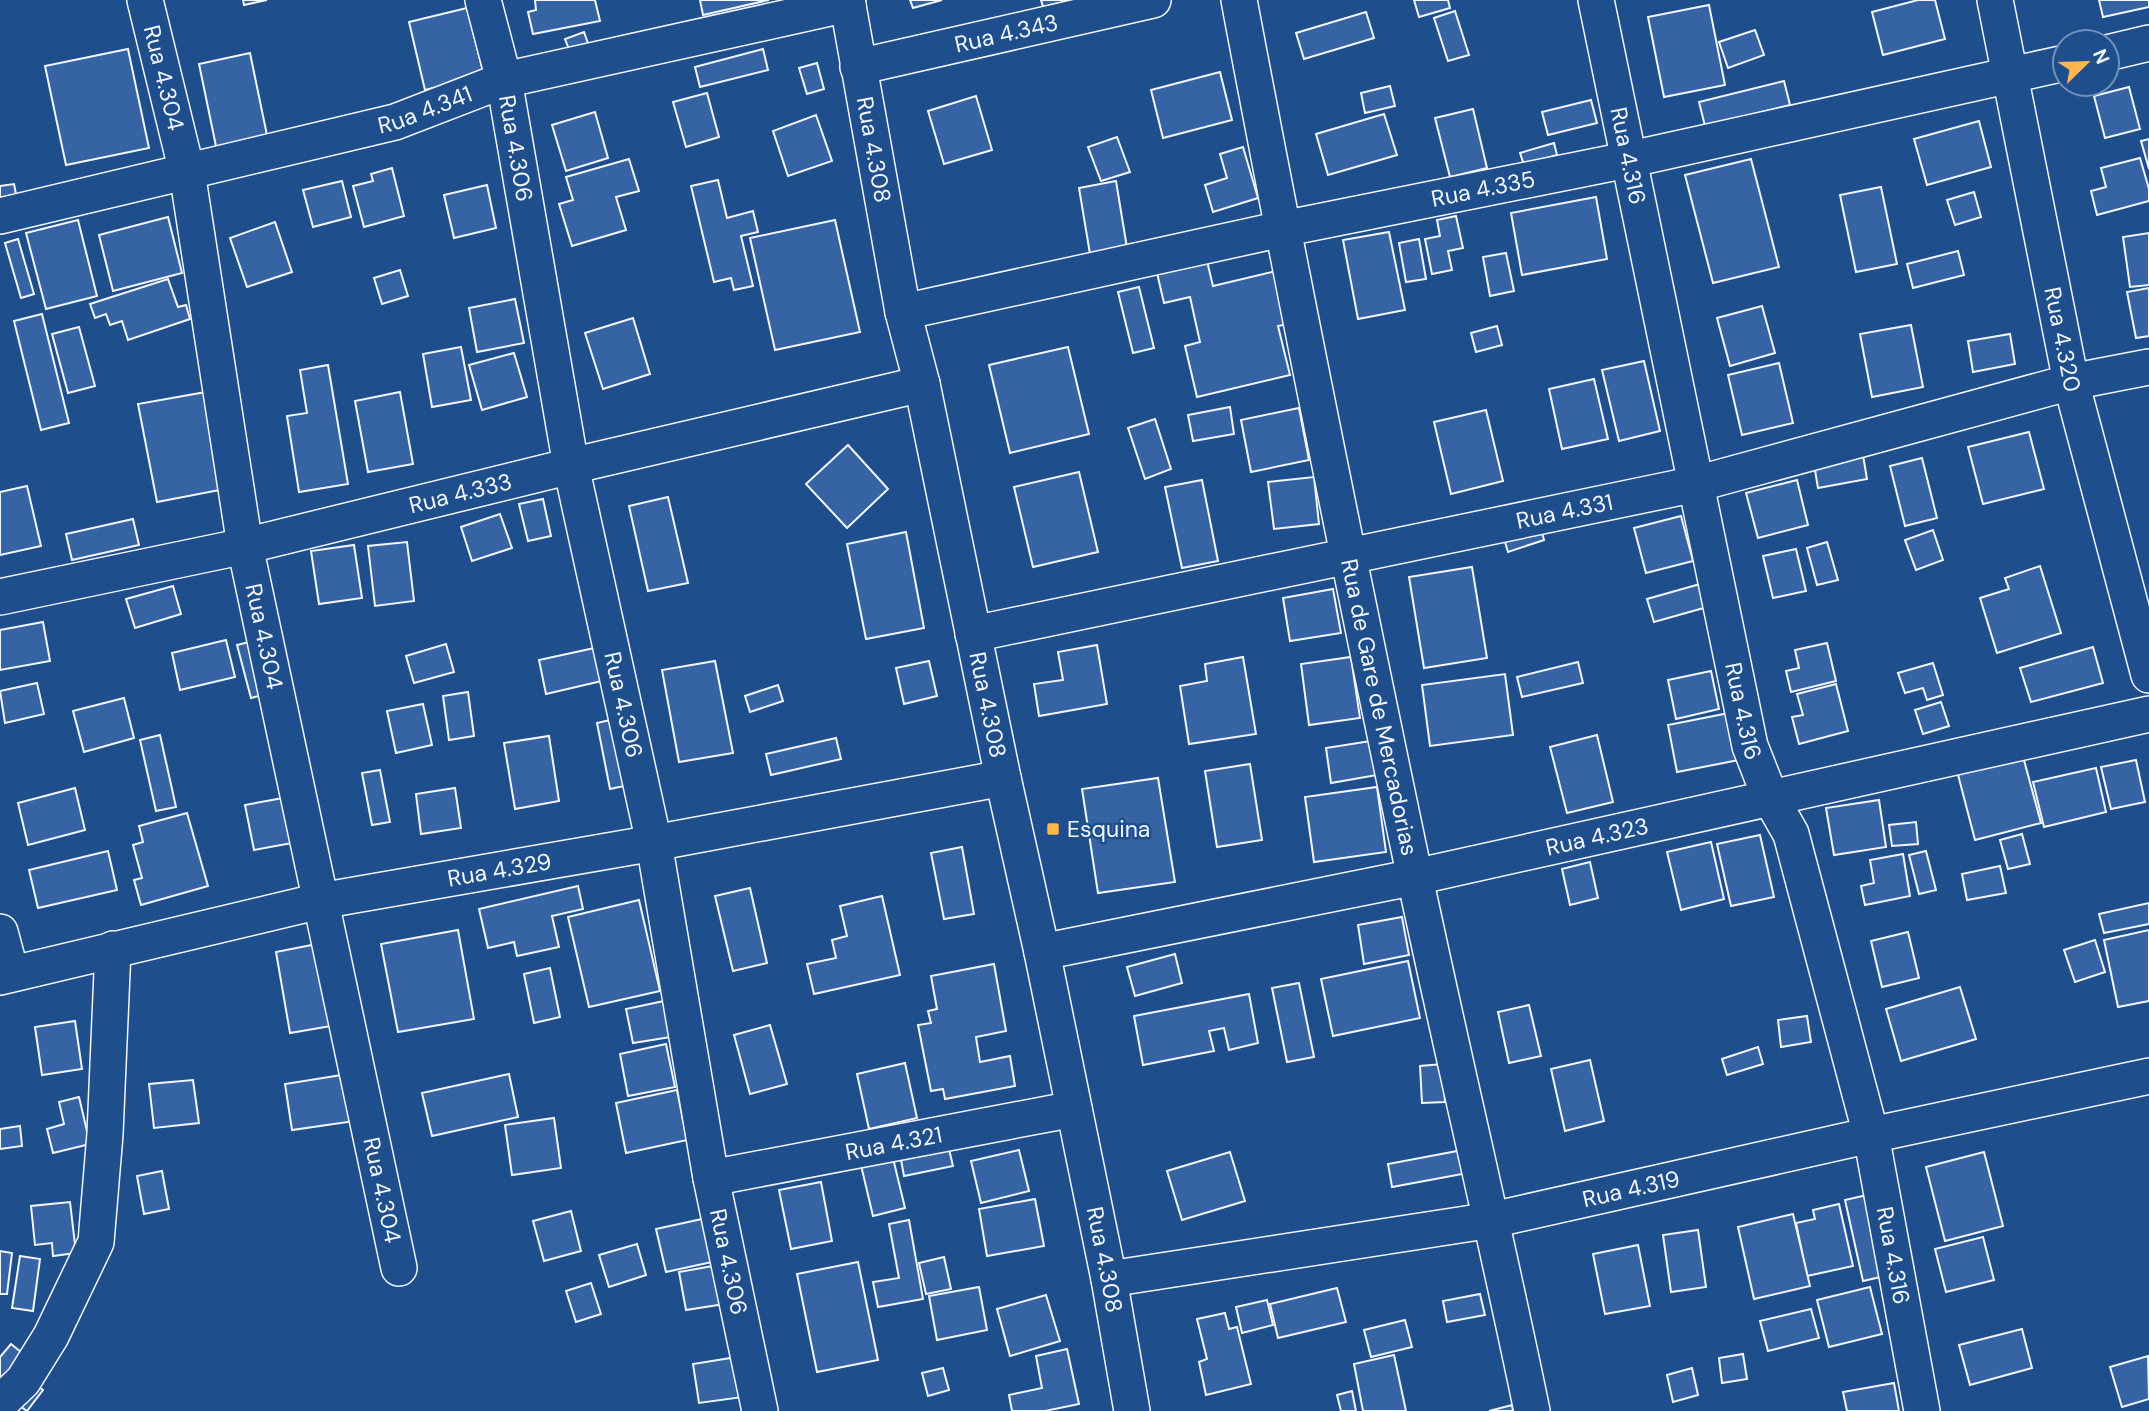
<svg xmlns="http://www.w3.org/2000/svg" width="2149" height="1411" font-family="'DM Sans',sans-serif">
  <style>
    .building { fill: #3563a3; stroke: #f2f6ff; stroke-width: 2 }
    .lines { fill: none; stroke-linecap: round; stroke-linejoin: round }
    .street-casing { stroke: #f2f6ff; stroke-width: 38 }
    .street { stroke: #1f4e8c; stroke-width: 35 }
    .poi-dot { fill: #ffb74d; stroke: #1f4e8c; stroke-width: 2.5 }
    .labels { text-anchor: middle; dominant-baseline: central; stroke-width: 5; stroke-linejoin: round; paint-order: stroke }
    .street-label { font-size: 23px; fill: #f2f6ff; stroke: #1f4e8c }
    .poi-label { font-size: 23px; fill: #f2f6ff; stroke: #1f4e8c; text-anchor: start }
  </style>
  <rect width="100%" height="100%" fill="#1f4e8c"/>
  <!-- building -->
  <g class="building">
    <path d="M243,0H267L244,5Z"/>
    <path d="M535,0H595L600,21L533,34L528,12L536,10Z"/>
    <path d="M700,0H769L703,15Z"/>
    <path d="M910,0H942L913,8Z"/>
    <path d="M1041,0H1071L1043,7Z"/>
    <path d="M1414,0H1448L1450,8L1419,17Z"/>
    <path d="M1918,0H1935L1945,39L1883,55L1872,12Z"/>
    <path d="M2099,0H2149V7L2103,17Z"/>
    <path d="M1709,5L1725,85L1664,97L1648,17Z"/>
    <path d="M467,8L484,75L425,90L409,22Z"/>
    <path d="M1455,11L1469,55L1448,61L1434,18Z"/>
    <path d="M1366,12L1374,38L1304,59L1296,33Z"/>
    <path d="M1755,30L1764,55L1728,68L1719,42Z"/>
    <path d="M584,32L590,49L572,57L565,39Z"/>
    <path d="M128,49L149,148L66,165L45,66Z"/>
    <path d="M763,49L768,70L700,87L695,67Z"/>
    <path d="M250,53L268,140L217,151L199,64Z"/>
    <path d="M817,63L824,89L807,94L799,68Z"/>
    <path d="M1220,72L1232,120L1163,138L1151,90Z"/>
    <path d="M1784,81L1790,105L1705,126L1699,102Z"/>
    <path d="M1390,86L1395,106L1365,113L1361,93Z"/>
    <path d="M2129,87L2140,129L2105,138L2094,96Z"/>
    <path d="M707,93L719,137L686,147L673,102Z"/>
    <path d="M976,96L992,150L944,164L928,111Z"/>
    <path d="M1591,100L1597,123L1548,135L1542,112Z"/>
    <path d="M1473,109L1487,168L1450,177L1435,118Z"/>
    <path d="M595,112L608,158L566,171L552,125Z"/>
    <path d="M1384,114L1397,155L1328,175L1316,134Z"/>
    <path d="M816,115L832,161L788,176L773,131Z"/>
    <path d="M1979,121L1991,167L1927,185L1914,139Z"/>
    <path d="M1117,137L1130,172L1101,181L1088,147Z"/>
    <path d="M2149,139V169L2141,141Z"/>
    <path d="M1554,143L1557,155L1524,165L1520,153Z"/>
    <path d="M1243,147L1258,198L1213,212L1205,185L1227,178L1220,154Z"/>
    <path d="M2140,158L2149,189V201L2097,215L2091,191L2106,187L2101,168Z"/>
    <path d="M629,159L639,191L616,197L626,230L572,246L559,204L573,200L566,177Z"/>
    <path d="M1751,159L1779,267L1713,283L1685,175Z"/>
    <path d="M392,168L404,216L364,227L353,186L373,181L371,174Z"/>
    <path d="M718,180L727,218L753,211L758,232L741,236L753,286L734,290L731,278L714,282L691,186Z"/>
    <path d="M342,181L351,217L313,227L303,190Z"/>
    <path d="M1116,181L1128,254L1091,260L1079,188Z"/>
    <path d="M14,184L19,209L0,212V186Z"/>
    <path d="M487,185L496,228L454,238L444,195Z"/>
    <path d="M1881,187L1897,264L1856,272L1840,195Z"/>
    <path d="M1974,192L1981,217L1955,225L1947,200Z"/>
    <path d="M1596,197L1607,259L1522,275L1511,213Z"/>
    <path d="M1456,216L1463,248L1448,251L1452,270L1432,274L1425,239L1440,236L1437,220Z"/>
    <path d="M168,217L182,273L113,291L99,235Z"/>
    <path d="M78,220L97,296L46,309L26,233Z"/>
    <path d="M835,220L860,332L775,350L750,238Z"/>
    <path d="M275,222L292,272L247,287L230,238Z"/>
    <path d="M1389,232L1405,310L1358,319L1343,240Z"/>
    <path d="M2149,233V285L2130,287L2123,237Z"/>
    <path d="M18,239L34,294L21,298L5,243Z"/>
    <path d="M1419,239L1426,279L1406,282L1399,243Z"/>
    <path d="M1958,251L1964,275L1913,288L1907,264Z"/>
    <path d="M1506,253L1514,291L1490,296L1483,257Z"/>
    <path d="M1207,261L1213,286L1280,270L1293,323L1278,326L1290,375L1197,397L1185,346L1200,342L1190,297L1164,303L1157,273Z"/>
    <path d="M400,270L408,296L382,304L374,278Z"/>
    <path d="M168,279L178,307L186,305L190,319L128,340L122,321L110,325L106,314L95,318L90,304Z"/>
    <path d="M1139,287L1154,348L1133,353L1118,292Z"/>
    <path d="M2149,288V336L2136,338L2127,292Z"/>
    <path d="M515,299L524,343L477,352L469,308Z"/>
    <path d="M1762,306L1775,353L1730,366L1717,318Z"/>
    <path d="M42,314L69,423L41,430L14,321Z"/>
    <path d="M633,318L650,374L603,389L585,333Z"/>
    <path d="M1911,325L1923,387L1872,397L1860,334Z"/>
    <path d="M1497,326L1502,345L1476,352L1471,333Z"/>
    <path d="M79,327L95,386L68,393L52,334Z"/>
    <path d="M2010,334L2015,364L1973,372L1968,341Z"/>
    <path d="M461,347L471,400L432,407L423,354Z"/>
    <path d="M1068,347L1089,434L1010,453L989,365Z"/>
    <path d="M514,353L527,397L482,410L469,365Z"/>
    <path d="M1644,361L1660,431L1619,441L1602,370Z"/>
    <path d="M1779,363L1793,423L1742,435L1728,375Z"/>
    <path d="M328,365L348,484L299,492L287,416L307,413L300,370Z"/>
    <path d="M1594,379L1608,439L1562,449L1549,389Z"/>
    <path d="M206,392L225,489L157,502L138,404Z"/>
    <path d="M400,392L413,464L368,472L355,401Z"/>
    <path d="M1230,407L1234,434L1193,441L1188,415Z"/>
    <path d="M1299,408L1309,460L1251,472L1241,420Z"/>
    <path d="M1486,410L1503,481L1451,494L1434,422Z"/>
    <path d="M1155,419L1171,469L1145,479L1128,428Z"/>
    <path d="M2029,432L2044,489L1983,504L1968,447Z"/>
    <path d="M848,445L888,489L847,528L806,484Z"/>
    <path d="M1863,455L1867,479L1818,488L1814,464Z"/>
    <path d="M1922,458L1937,518L1905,526L1890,466Z"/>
    <path d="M1079,472L1098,552L1033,567L1014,487Z"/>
    <path d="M1314,477L1319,524L1274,529L1268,482Z"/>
    <path d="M1202,480L1218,561L1182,568L1165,487Z"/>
    <path d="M1797,480L1808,525L1758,538L1746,493Z"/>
    <path d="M27,486L41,546L0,555V492Z"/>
    <path d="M668,497L688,583L648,591L629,506Z"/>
    <path d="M543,499L551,536L528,541L519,504Z"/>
    <path d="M500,514L512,548L472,561L461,527Z"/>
    <path d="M1681,516L1693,561L1646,573L1634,528Z"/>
    <path d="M133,519L139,545L72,560L66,534Z"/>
    <path d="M1539,521L1544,540L1508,552L1502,532Z"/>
    <path d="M1933,530L1943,560L1916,570L1905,540Z"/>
    <path d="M906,532L924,628L866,639L847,544Z"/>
    <path d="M407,542L414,601L375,606L368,546Z"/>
    <path d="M1827,542L1838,580L1817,585L1807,548Z"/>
    <path d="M354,545L362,598L319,604L311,551Z"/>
    <path d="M1796,549L1806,591L1773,598L1763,556Z"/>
    <path d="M2040,566L2061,633L1997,653L1980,598L2009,589L2005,578Z"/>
    <path d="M1472,567L1487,658L1424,668L1409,577Z"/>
    <path d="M1700,584L1707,607L1654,622L1647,599Z"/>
    <path d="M173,586L181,614L135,628L126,599Z"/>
    <path d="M1333,589L1341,633L1290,641L1283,598Z"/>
    <path d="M43,622L50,661L0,670V630Z"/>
    <path d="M226,640L235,677L180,690L172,653Z"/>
    <path d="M257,640L271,693L251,698L237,645Z"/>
    <path d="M1827,643L1836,681L1791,692L1786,671L1799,668L1795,650Z"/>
    <path d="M446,644L454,672L414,683L406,656Z"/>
    <path d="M1097,645L1107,704L1039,716L1034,684L1063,680L1058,652Z"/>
    <path d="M599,647L606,680L546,694L539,660Z"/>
    <path d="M2093,647L2103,683L2031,702L2020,668Z"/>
    <path d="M1243,657L1256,734L1189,744L1180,686L1207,681L1205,664Z"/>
    <path d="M1351,657L1360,718L1309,725L1301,664Z"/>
    <path d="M715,661L733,753L679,762L662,670Z"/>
    <path d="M929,661L937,696L904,704L896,668Z"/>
    <path d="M1578,662L1583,683L1522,697L1517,677Z"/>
    <path d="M1933,663L1943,695L1927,700L1923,688L1905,693L1898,673Z"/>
    <path d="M1711,671L1719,709L1676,719L1668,680Z"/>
    <path d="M1505,674L1513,735L1430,746L1422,685Z"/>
    <path d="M37,683L44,714L5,723L0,691Z"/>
    <path d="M1836,684L1848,731L1799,744L1792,717L1803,715L1797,694Z"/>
    <path d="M778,685L783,701L750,712L745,696Z"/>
    <path d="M468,692L474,736L449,740L443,696Z"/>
    <path d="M124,698L134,738L84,752L73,711Z"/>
    <path d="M1941,702L1949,726L1923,734L1915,710Z"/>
    <path d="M423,704L432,745L396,753L387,711Z"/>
    <path d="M1729,713L1739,760L1677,772L1668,725Z"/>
    <path d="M619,718L633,784L610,789L597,723Z"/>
    <path d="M160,735L176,807L156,811L140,740Z"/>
    <path d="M1597,735L1613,802L1567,813L1550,747Z"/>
    <path d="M549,736L559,801L515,809L504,743Z"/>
    <path d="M836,738L841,759L771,775L766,754Z"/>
    <path d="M1371,741L1377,775L1331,783L1326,748Z"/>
    <path d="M2021,749L2041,823L1975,840L1956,767Z"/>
    <path d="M2136,760L2145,802L2111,809L2101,767Z"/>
    <path d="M1250,764L1262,840L1217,847L1205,771Z"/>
    <path d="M2096,768L2106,812L2044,827L2033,782Z"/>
    <path d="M380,770L390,822L372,825L362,773Z"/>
    <path d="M1158,778L1175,882L1098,893L1082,789Z"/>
    <path d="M1377,787L1386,852L1314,862L1305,797Z"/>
    <path d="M75,788L85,830L28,845L18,803Z"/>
    <path d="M455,788L461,828L421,834L416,794Z"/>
    <path d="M283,798L292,843L254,850L245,805Z"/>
    <path d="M1879,800L1886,847L1834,855L1826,808Z"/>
    <path d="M187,813L208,886L141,905L134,880L142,878L133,845L143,842L139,826Z"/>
    <path d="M1916,822L1918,844L1892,846L1889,825Z"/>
    <path d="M2022,834L2030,864L2008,869L2000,840Z"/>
    <path d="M1760,835L1774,897L1731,906L1717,844Z"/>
    <path d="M1711,842L1724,899L1681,910L1667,852Z"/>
    <path d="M962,847L974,914L944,919L931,853Z"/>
    <path d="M108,851L117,890L38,908L29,870Z"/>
    <path d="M1926,851L1936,890L1919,894L1909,855Z"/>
    <path d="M1903,854L1910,896L1865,905L1861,886L1874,883L1870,860Z"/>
    <path d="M1590,862L1598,898L1570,905L1562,869Z"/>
    <path d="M2000,866L2006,893L1967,900L1962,874Z"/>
    <path d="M578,886L583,909L552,916L559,947L517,956L514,942L488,948L479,909Z"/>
    <path d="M750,888L767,963L733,971L715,896Z"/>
    <path d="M882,896L900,975L814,994L807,964L836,958L832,940L847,936L840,906Z"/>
    <path d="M639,900L660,991L589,1007L568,917Z"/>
    <path d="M2149,903V924L2104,933L2099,914Z"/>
    <path d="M1402,917L1409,955L1364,964L1358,925Z"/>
    <path d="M458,930L474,1019L398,1032L381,944Z"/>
    <path d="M2149,930V1001L2118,1007L2104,940Z"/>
    <path d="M1908,932L1919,978L1882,987L1871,941Z"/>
    <path d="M2095,940L2105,972L2075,982L2064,950Z"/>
    <path d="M322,943L337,1025L290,1033L276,952Z"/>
    <path d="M1175,954L1182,983L1135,996L1127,967Z"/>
    <path d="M1408,961L1420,1018L1333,1036L1321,979Z"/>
    <path d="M994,964L1006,1031L976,1037L980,1062L1010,1056L1015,1086L945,1099L943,1089L931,1091L918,1025L931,1023L928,1011L937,1009L931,976Z"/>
    <path d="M550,968L560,1017L534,1023L524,974Z"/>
    <path d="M1299,983L1314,1057L1287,1062L1272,988Z"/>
    <path d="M1960,987L1976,1039L1901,1061L1886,1009Z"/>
    <path d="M1249,994L1258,1043L1229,1050L1224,1028L1209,1031L1214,1051L1143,1065L1134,1016Z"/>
    <path d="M664,1001L671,1037L633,1043L626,1009Z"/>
    <path d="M1529,1005L1541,1056L1509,1063L1498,1012Z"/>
    <path d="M1807,1016L1811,1042L1781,1047L1778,1020Z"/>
    <path d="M75,1021L82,1069L42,1075L35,1027Z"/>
    <path d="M770,1025L787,1084L750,1094L734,1035Z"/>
    <path d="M666,1044L675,1087L628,1096L620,1054Z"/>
    <path d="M1758,1047L1763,1064L1727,1075L1722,1059Z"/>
    <path d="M1590,1060L1604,1121L1565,1131L1551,1069Z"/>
    <path d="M905,1063L917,1118L869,1129L857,1074Z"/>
    <path d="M1443,1064L1445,1102L1422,1103L1420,1066Z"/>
    <path d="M348,1074L355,1121L292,1130L285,1084Z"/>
    <path d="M509,1074L518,1117L432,1136L422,1093Z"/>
    <path d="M193,1080L199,1123L154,1128L149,1084Z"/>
    <path d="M677,1090L687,1140L626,1153L616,1103Z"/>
    <path d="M79,1097L90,1144L53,1153L47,1129L64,1124L59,1102Z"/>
    <path d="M554,1118L561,1168L512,1175L505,1125Z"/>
    <path d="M20,1126L22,1146L0,1149V1129Z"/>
    <path d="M947,1141L953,1166L904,1176L899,1149Z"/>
    <path d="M1468,1149L1473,1172L1392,1187L1388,1164Z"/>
    <path d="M1019,1150L1029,1191L981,1203L971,1161Z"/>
    <path d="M1230,1152L1245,1201L1182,1220L1167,1171Z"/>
    <path d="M1984,1152L2003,1226L1945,1241L1926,1167Z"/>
    <path d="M892,1154L905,1208L873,1216L860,1161Z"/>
    <path d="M162,1171L169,1209L144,1214L137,1176Z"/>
    <path d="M821,1182L832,1241L791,1249L779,1190Z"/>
    <path d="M1867,1195L1885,1276L1863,1281L1845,1200Z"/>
    <path d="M1035,1199L1044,1246L987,1256L979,1209Z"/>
    <path d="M70,1202L76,1253L53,1256L52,1243L35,1245L31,1206Z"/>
    <path d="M1839,1204L1853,1266L1807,1276L1796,1223L1815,1219L1813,1210Z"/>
    <path d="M571,1211L581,1251L544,1261L533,1221Z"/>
    <path d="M1793,1214L1810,1286L1754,1299L1738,1227Z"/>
    <path d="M702,1219L712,1262L666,1272L656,1229Z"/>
    <path d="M909,1220L923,1299L878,1307L873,1282L899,1278L889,1224Z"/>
    <path d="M1698,1230L1706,1287L1671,1292L1663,1235Z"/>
    <path d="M1983,1237L1994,1280L1946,1292L1935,1249Z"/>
    <path d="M637,1244L646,1275L609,1287L599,1255Z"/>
    <path d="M1638,1245L1650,1306L1605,1314L1593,1254Z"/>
    <path d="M0,1251L12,1253L7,1294H0Z"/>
    <path d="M20,1256L40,1259L33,1311L12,1308Z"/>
    <path d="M944,1257L951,1289L926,1294L919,1263Z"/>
    <path d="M858,1262L878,1360L817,1372L797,1274Z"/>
    <path d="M724,1264L731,1303L686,1310L679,1272Z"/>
    <path d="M591,1283L601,1314L576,1322L566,1291Z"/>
    <path d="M979,1287L987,1330L937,1340L929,1296Z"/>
    <path d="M1870,1287L1882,1334L1829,1347L1817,1300Z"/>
    <path d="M1337,1288L1346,1322L1278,1338L1270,1304Z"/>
    <path d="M1480,1294L1485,1315L1447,1322L1443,1301Z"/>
    <path d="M1046,1295L1060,1341L1010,1356L997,1309Z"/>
    <path d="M1267,1300L1273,1325L1242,1333L1236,1307Z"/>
    <path d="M1811,1309L1819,1338L1768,1351L1760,1321Z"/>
    <path d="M1225,1313L1229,1329L1237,1327L1251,1384L1206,1395L1199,1362L1207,1359L1197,1319Z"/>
    <path d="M1405,1320L1412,1347L1371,1357L1364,1330Z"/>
    <path d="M2022,1329L2032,1368L1970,1385L1959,1345Z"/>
    <path d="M11,1344L32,1361L0,1383V1357Z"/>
    <path d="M1067,1349L1079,1404L1045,1411H1012L1009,1395L1042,1388L1036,1356Z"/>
    <path d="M1743,1354L1747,1379L1722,1383L1719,1358Z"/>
    <path d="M1394,1355L1406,1411H1363L1354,1364Z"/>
    <path d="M2148,1356L2149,1399L2122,1407L2110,1367Z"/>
    <path d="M737,1357L743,1397L699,1403L693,1364Z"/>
    <path d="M943,1368L949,1390L928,1396L922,1373Z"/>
    <path d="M1692,1368L1698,1395L1673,1402L1667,1375Z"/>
    <path d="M28,1379L43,1390L27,1411L13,1401Z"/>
    <path d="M1894,1383L1899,1411H1847L1843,1392Z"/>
    <path d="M1352,1391L1356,1411H1341L1337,1395Z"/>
    <path d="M1512,1405L1513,1411H1489Z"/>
  </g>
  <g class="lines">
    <defs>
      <g id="street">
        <path id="s1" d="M145,0L187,172L245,546L399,1268"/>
        <path id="s2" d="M483,0L504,80L571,466L654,843L711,1178L760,1411"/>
        <path id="s3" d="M847,0L903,312L922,384L1003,778L1042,952L1109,1279L1132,1411"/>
        <path id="s4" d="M1239,0C1294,292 1353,583 1414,873C1452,1053 1495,1231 1532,1411"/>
        <path id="s5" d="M1596,0L1750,746L1770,797L1791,834L1871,1135L1922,1411"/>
        <path id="s6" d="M1995,0L2071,382L2149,675"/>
        <path d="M2107,53L2149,43"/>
        <path id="s7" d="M858,67L1153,0"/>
        <path id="s8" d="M0,216L395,122L504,80L848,4"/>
        <path id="s9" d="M903,312L1282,229L1627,160L2065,63"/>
        <path id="s10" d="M0,597L245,546L571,466L922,384"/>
        <path id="s11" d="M973,634L1696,484L2071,382L2149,367"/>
        <path d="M0,932L11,973"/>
        <path id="s12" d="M1042,952L1415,877L2149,714"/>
        <path id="s13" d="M0,977L320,901L654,843L1003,778"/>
        <path id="s14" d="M711,1178L1074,1109"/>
        <path id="s15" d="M1109,1279L1492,1220L1871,1135L2149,1076"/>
        <path d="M0,1403L23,1381L51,1336L96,1242L105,1134L113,949"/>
      </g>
    </defs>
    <!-- street casing -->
    <use href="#street" class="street-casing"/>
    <!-- street -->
    <use href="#street" class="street"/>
  </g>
  <!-- markers -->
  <rect class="poi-dot" x="1046" y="822" width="14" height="14" rx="3.5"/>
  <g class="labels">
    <!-- street labels -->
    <g class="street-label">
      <text stroke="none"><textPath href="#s7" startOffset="152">Rua 4.343</textPath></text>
      <text stroke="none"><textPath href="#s1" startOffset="80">Rua 4.304</textPath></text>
      <text stroke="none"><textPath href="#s8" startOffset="438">Rua 4.341</textPath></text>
      <text stroke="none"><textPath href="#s2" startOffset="152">Rua 4.306</textPath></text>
      <text stroke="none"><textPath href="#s3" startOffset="152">Rua 4.308</textPath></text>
      <text stroke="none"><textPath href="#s5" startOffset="159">Rua 4.316</textPath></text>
      <text stroke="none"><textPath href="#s9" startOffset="593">Rua 4.335</textPath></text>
      <text stroke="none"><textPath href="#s6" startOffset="346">Rua 4.320</textPath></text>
      <text stroke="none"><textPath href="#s10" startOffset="472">Rua 4.333</textPath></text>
      <text stroke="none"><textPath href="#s11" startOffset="604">Rua 4.331</textPath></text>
      <text stroke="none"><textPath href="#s1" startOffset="648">Rua 4.304</textPath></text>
      <text stroke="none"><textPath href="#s2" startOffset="719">Rua 4.306</textPath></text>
      <text stroke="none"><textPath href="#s3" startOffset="719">Rua 4.308</textPath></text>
      <text stroke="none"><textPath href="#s4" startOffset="721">Rua de Gare de Mercadorias</textPath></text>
      <text stroke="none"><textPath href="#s5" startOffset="726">Rua 4.316</textPath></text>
      <text stroke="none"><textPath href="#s12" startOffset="567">Rua 4.323</textPath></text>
      <text stroke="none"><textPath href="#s13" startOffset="511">Rua 4.329</textPath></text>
      <text stroke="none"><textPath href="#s14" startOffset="186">Rua 4.321</textPath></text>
      <text stroke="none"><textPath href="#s15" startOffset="530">Rua 4.319</textPath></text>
      <text stroke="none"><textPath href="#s1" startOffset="1214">Rua 4.304</textPath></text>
      <text stroke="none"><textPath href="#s5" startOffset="1293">Rua 4.316</textPath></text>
      <text stroke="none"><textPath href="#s3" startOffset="1286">Rua 4.308</textPath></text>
      <text stroke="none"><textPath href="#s2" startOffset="1286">Rua 4.306</textPath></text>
    </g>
    <!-- poi labels -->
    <g class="poi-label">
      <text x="1067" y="829">Esquina</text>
    </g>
  </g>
  <!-- north arrow -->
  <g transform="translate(2086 63) rotate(67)"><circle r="33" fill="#1f4e8c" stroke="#7391ba" stroke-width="2"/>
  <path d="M0-5L12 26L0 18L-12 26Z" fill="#ffb74d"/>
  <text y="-10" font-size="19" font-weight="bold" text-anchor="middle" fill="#f2f6ff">N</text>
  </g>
</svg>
